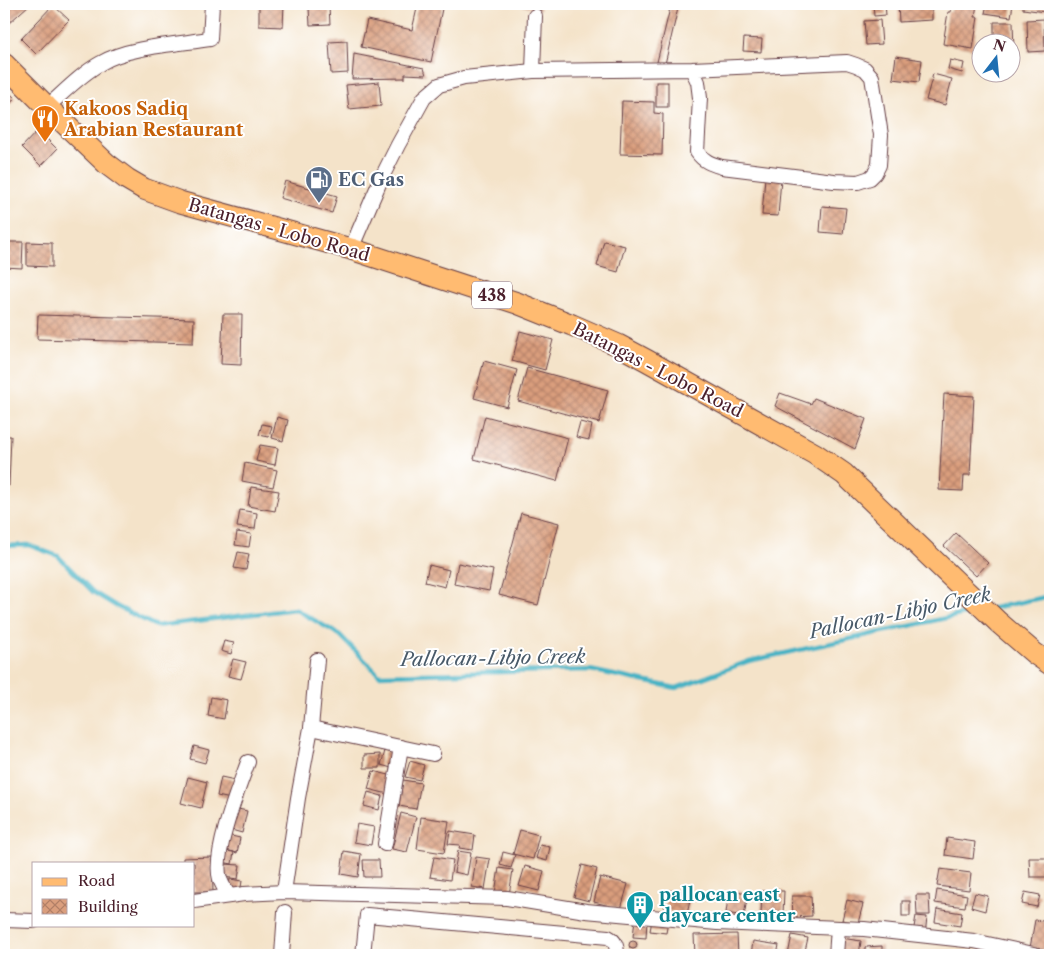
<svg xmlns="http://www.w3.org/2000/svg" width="1054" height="959" font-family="'Libre Caslon Text',serif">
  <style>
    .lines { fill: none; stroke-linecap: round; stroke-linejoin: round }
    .stream { stroke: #48b3c5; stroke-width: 4.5 }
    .building { fill: url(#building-cross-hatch) }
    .street-casing { stroke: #643c43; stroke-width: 16 }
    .primary-casing { stroke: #643c43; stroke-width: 23 }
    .street { stroke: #fff; stroke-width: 14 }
    .primary { stroke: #ffbb71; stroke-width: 21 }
    .labels { text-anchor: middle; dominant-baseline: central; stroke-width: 4; stroke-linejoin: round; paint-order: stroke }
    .shield { fill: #fff; stroke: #80626b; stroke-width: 1 }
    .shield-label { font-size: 16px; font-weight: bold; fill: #4a1f2b }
    .food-label { font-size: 18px; font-weight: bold; fill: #c56008; stroke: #fff; text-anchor: start }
    .service-label { font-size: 18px; font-weight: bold; fill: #4e5e75; stroke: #fff; text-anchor: start }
    .street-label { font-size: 18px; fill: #4a1f2b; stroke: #fff }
    .culture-label { font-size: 18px; font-weight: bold; fill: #0d838f; stroke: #fff; text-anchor: start }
    .water-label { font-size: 19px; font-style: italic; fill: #495a69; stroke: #fff }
  </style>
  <defs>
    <pattern id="building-cross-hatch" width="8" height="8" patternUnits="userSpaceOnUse" patternTransform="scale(1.25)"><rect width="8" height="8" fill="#da9e7d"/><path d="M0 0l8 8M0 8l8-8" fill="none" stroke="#b38067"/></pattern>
  </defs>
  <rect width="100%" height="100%" fill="#fff"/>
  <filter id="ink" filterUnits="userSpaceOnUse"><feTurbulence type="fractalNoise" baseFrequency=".02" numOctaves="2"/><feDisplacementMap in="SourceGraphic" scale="10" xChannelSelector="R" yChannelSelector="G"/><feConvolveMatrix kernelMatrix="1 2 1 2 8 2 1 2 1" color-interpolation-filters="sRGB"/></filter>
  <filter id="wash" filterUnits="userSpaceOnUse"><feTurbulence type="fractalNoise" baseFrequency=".0096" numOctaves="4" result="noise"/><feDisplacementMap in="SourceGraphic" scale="20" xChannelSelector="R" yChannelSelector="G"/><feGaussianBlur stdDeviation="1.12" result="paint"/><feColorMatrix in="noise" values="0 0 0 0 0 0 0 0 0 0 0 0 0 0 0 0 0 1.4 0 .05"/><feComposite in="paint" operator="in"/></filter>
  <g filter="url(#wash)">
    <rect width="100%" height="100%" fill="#f4e3c9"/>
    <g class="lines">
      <!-- stream -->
      <g class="stream">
        <path d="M4,546L28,545L58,556L93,592L116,606L156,626L295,609L340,635L379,675L590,670L676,688L749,661L978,611"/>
        <path d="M993,608L1050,596"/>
      </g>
    </g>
    <g id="blocks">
      <!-- building -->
      <g class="building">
        <path d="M4,4H30L8,24L4,19Z"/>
        <path d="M259,4H284L283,27L259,26Z"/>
        <path d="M418,4H443L431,62L361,47L367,20L412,30Z"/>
        <path d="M519,4H541L540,10L518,5Z"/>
        <path d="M671,4H679L665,64L657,62Z"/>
        <path d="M873,4H885L886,15L874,16Z"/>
        <path d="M898,4H932V20L899,22Z"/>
        <path d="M952,4H977L975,17H978L973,49L943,44L948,12H951Z"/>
        <path d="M987,4H1013L1011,17L985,13Z"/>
        <path d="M1023,4H1046L1045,12L1023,9Z"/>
        <path d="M53,5L69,20L36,54L21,39Z"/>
        <path d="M329,7L330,24L310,25L309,8Z"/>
        <path d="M1044,19L1045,51L1028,52L1027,20Z"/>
        <path d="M880,20L882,44L866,45L864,21Z"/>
        <path d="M994,22H1013L1014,52H1012V42H994Z"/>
        <path d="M744,38L762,39L761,52L743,51Z"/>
        <path d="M347,41L348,73L331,74L329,42Z"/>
        <path d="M354,54L424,68L426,75L405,74V78L352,79Z"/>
        <path d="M896,56L922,60L919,82L893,79Z"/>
        <path d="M950,60L964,63L962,73L948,69Z"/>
        <path d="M933,74L952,79L945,105L926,100Z"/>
        <path d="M379,82L381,106L349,109L346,85Z"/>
        <rect x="656" y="82" width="12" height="25"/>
        <path d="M6,90L15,98L4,111V93Z"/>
        <path d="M622,101L654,102V113L663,114L662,155L620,154Z"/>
        <path d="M38,130L57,149L41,166L22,147Z"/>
        <path d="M765,177L781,179L778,216L762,215Z"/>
        <path d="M285,181L337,196L332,213L280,198Z"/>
        <path d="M822,206L846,208L843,234L820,232Z"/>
        <path d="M604,241L625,246L618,272L597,266Z"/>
        <path d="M4,242H23L22,268L4,267Z"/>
        <path d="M27,242L52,243V267L27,266Z"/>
        <path d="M223,314H242L241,365L221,364Z"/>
        <path d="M38,315L194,319L193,343L37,339Z"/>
        <path d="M520,331L553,340L545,370L512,361Z"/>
        <path d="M484,361L517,370L507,407L474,398Z"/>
        <path d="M527,368L608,390L599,423L518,401Z"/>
        <path d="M780,393L811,404L814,398L866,419L855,449L775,406Z"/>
        <path d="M944,394L974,396L970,475H964L963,491L939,490Z"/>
        <path d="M485,416L568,438L557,481L474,459Z"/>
        <path d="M277,417L288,420L283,441L272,438Z"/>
        <path d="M580,422L592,425L589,440L576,437Z"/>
        <path d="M262,424L272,426L269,437L259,435Z"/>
        <path d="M4,436H11L9,486H4Z"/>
        <path d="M260,445L278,448L275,465L256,461Z"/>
        <path d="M245,463L277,470L273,487L242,481Z"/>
        <path d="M251,487L279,491L275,511L248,506Z"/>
        <path d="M240,510L257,513L255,529L237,527Z"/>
        <path d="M521,513L559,523L538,605L499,595Z"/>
        <path d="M237,532L251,534L249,547L235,545Z"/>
        <path d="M956,533L988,563L976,576L944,546Z"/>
        <path d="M238,552L249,554L246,570L234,568Z"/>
        <path d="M458,563L493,570L489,591L454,584Z"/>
        <path d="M429,565L449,570L445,587L425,582Z"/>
        <path d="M224,641L234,643L231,654L221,651Z"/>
        <path d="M233,659L246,662L241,679L228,676Z"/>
        <path d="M211,697L227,700L224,719L208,716Z"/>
        <path d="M194,746L209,750L205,763L190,759Z"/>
        <path d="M385,751L398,754L395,769L381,765Z"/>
        <path d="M380,754V768H364V755Z"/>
        <path d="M410,761L424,765L420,780L405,777Z"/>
        <path d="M373,771L393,776L388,794L368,789Z"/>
        <path d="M188,777L207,782L201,808L181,803Z"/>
        <path d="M221,777L235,780L231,799L217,796Z"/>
        <path d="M403,780L421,783L416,809L399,806Z"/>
        <path d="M368,792L382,796L379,810L364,806Z"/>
        <path d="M234,808L247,811L242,833L228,829Z"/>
        <path d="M401,813L416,817L407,852L392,849Z"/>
        <path d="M421,817L449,821L444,853L417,849Z"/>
        <path d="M357,824L374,827L371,845L354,842Z"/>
        <path d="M520,830L539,835L533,859L513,854Z"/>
        <path d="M450,831L475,835L473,850L459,848L460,845L448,844Z"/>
        <path d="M227,835L240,838L237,853L223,849Z"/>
        <path d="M947,838L975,842L973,859L945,855Z"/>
        <path d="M540,845L550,847L547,861L536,858Z"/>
        <path d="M224,851L234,852L232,864L222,862Z"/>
        <path d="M344,851L361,854L358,877L341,874Z"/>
        <path d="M458,851L471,853L467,875L454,872Z"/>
        <path d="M503,852L515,855L511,868L500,865Z"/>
        <path d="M212,857L213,892H194V863H183V858Z"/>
        <path d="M434,857L453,860L450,880L430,877Z"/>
        <path d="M476,857L490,859L485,889L472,887Z"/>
        <path d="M1029,858H1050V877H1030Z"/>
        <path d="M363,860H379L380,877H364Z"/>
        <path d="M225,864L240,865L238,879L223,877Z"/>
        <path d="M582,865L597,869L589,901L574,897Z"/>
        <path d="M525,866L544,871L539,891L519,886Z"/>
        <path d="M499,868L513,870L509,895L495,893Z"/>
        <path d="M940,869L971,873L969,890L937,886Z"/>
        <path d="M600,877L628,884L621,909L594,902Z"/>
        <path d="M230,879L242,881L240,893L228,891Z"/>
        <path d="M668,890L691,894L687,915L664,910Z"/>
        <path d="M729,890L748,893L744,916L726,913Z"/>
        <path d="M937,890L967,895L965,907L935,903Z"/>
        <path d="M762,891H784L783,914H761Z"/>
        <path d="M1025,892L1040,895L1037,907L1022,904Z"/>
        <path d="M975,893L988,896L985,911L971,907Z"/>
        <path d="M916,895H929L930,915H917Z"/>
        <path d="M792,896H811L812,916L793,917Z"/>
        <path d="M847,900L863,904L858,923L842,920Z"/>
        <rect x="902" y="901" width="8" height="15"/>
        <path d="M937,909L962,913L960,926L935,922Z"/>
        <path d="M916,916L927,917L925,935L913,933Z"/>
        <path d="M635,919L647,920L646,938L633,937Z"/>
        <path d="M652,920L668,922L666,933L650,931Z"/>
        <path d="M1035,920L1050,922V943L1049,951L1030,948Z"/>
        <path d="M737,934L738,955H695L694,935Z"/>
        <path d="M792,935L808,938L804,955H788Z"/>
        <path d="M841,938L861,941L859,955H839Z"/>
        <path d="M753,941L779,945L777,955H751Z"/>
        <circle cx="633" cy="945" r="4"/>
        <path d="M882,946V955H865V947Z"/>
      </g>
    </g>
  </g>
  <g filter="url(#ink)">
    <use href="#blocks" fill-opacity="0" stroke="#643c43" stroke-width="1"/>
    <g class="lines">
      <defs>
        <g id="street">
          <path d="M533,71L535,16"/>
          <path d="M47,107C64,92 81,74 101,63C127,47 178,44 210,39L212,4"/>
          <path d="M351,249L381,179L398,145L424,98L439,85L464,78L533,71L692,69L847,62L856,65L865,69L872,77L881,135L879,165L875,173L870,178L858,182L834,181L722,167C712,164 704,162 697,152L700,98L698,82L692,69"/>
          <path d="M311,728L433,754"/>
          <path d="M385,844L401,747"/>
          <path d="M284,892L298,798L311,728L317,660"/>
          <path d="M229,896C226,891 222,885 220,879C212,855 239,787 248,762"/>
          <path d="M194,901L244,894L284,892L507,898L586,911L717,923L864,929L974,941L1038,955"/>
          <path d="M4,920L34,921"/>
          <path d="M282,955L285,912"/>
          <path d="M363,955L367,915L608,937C616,941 617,947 617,955"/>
          <path d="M836,955L838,928"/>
        </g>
        <path id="primary" d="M4,64L47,107L107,164L127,179L144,189L180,202L351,249L517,303L572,325L618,345L646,360L815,454L844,474L998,622L1034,653L1050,664"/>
      </defs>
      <!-- street casing -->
      <use href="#street" class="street-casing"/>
      <!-- primary casing -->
      <use href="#primary" class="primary-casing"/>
      <!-- street -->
      <use href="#street" class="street"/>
      <!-- primary -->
      <use href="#primary" class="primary"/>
    </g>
  </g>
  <!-- icons -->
  <defs>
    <symbol id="restaurant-pin" viewBox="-11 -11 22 30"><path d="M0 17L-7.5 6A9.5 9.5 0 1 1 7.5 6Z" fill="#e8710a" stroke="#fff"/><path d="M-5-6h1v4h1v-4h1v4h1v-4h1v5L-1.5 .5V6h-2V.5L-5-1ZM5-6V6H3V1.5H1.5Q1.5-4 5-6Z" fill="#fff"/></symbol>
    <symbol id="fuel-pin" viewBox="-11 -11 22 30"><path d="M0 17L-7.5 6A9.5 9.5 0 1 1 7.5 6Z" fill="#5c6f8a" stroke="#fff"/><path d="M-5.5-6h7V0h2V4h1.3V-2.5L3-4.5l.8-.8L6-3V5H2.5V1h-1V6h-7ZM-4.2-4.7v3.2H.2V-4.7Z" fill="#fff"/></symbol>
    <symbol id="building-pin" viewBox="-11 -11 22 30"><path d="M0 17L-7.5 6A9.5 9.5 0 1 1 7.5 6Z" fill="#0f9aa8" stroke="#fff"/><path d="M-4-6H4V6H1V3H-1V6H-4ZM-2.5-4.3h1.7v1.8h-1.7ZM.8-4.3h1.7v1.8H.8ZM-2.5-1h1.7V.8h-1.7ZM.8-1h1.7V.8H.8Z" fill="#fff"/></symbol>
  </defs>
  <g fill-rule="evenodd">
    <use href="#restaurant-pin" x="29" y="103" width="32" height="43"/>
    <use href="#fuel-pin" x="303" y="164" width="32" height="43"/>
    <use href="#building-pin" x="624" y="889" width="32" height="43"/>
  </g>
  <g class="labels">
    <!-- shield labels -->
    <rect class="shield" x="472" y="281.5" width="40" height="27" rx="4"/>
    <g class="shield-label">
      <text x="492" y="295">438</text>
    </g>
    <!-- food labels -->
    <g class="food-label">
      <text x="64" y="109">Kakoos Sadiq<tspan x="64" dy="21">Arabian Restaurant</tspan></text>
    </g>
    <!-- service labels -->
    <g class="service-label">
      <text x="338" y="180">EC Gas</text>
    </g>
    <!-- street labels -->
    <g class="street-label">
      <text transform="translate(279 230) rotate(16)">Batangas - Lobo Road</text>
      <text transform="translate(658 370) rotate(27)">Batangas - Lobo Road</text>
    </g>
    <!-- culture labels -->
    <g class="culture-label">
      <text x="659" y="895">pallocan east<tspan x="659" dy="21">daycare center</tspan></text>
    </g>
    <!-- water labels -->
    <g class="water-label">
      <text transform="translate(900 613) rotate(-12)">Pallocan-Libjo Creek</text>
      <text transform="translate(493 658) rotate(-1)">Pallocan-Libjo Creek</text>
    </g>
  </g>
  <!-- margin -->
  <rect width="1054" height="959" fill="none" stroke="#fff" stroke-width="20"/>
  <!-- legend -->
  <rect x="32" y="862" width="162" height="65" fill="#ffffff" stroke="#b7a5aa"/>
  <rect x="42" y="878" width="25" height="8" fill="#ffbb71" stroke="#b7a5aa"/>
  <text x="78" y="886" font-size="15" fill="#4a1f2b">Road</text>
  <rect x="42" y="899" width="25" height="15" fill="url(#building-cross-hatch)" stroke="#b7a5aa"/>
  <text x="78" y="912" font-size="15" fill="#4a1f2b">Building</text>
  <!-- north arrow -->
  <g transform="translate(996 58) rotate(16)"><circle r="24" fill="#ffffff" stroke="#b7a5aa"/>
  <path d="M0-4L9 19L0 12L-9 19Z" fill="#1f6fb2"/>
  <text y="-8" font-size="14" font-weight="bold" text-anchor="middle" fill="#4a1f2b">N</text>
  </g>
</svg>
